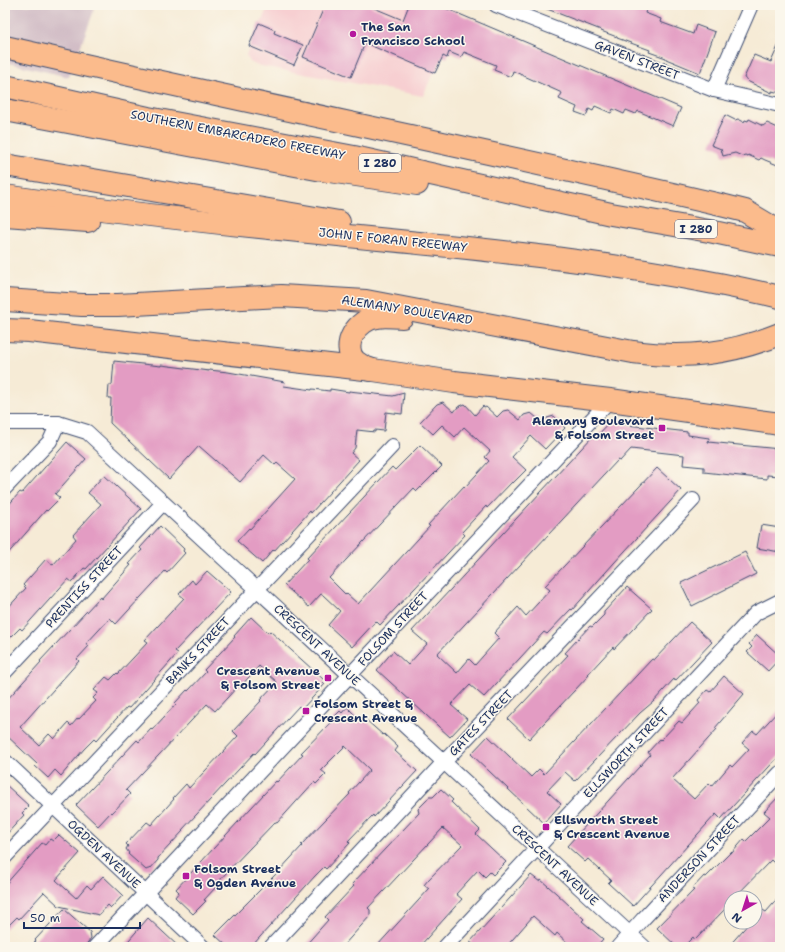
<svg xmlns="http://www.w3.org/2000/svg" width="785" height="952" font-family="'Shantell Sans',sans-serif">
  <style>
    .built { fill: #f7cfd1 }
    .industrial { fill: #d2bdc6 }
    .building { fill: #e39cc3 }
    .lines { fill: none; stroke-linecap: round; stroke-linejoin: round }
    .minor-casing { stroke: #3c4b70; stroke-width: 16 }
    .primary-casing { stroke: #3c4b70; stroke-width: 24 }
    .motorway-casing { stroke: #3c4b70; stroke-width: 24 }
    .minor { stroke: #fff; stroke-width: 14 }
    .primary { stroke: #fbbb8c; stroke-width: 22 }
    .motorway { stroke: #fbbb8c; stroke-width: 22 }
    .poi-dot { fill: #b5179e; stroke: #fbf7ec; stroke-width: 1.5 }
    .labels { text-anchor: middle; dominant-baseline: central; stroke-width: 3; stroke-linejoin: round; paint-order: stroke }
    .shield { fill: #fbf7ec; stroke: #5e6b89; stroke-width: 1 }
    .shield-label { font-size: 11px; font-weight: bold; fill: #1b2f5e }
    .poi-label { font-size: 12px; font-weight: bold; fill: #1b2f5e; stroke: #fbf7ec; text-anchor: start }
    .street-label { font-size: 12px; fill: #1b2f5e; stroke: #fbf7ec }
  </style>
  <rect width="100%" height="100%" fill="#fbf7ec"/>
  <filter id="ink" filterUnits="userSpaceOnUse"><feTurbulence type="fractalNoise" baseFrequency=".025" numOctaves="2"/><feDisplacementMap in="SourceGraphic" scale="8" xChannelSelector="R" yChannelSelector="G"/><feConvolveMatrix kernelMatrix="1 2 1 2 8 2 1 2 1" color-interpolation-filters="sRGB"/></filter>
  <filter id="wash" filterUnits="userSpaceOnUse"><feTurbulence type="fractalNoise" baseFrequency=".012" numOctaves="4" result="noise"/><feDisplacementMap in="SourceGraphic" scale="16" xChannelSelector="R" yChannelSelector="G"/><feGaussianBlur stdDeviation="0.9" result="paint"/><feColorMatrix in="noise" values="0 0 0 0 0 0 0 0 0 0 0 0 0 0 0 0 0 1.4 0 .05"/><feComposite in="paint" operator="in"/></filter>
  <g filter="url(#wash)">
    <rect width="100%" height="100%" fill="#f6ebd6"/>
    <!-- built -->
    <path class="built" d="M269,5H441L459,13L423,96L256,65L250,62L246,55Z"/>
    <!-- industrial -->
    <path class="industrial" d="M5,5H96L69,77L5,62Z"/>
    <g id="blocks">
      <!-- building -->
      <g class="building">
        <path d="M325,5H367L403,20L409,5H438L681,108L673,126L638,111L636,114L626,110L624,114L613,109L611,113L595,106L593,111L589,109L586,116L575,112L577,107L559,99L562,93L513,71L511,77L494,70L496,65L464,52L461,57L449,52L447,58L443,56L435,73L365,43L351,77L303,57Z"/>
        <path d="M542,5H648L645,13L661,19L660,22L693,34L696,25L715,32L700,73L666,59V58L649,52L650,50L617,38V37L601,31V30L542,7Z"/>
        <path d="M259,23L275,30L274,33L303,45L294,65L249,46Z"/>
        <path d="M780,42V93L772,91V93L747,81L748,80L744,78L754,55L771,62Z"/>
        <path d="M725,115L735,120L738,119L744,122L745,120L748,121L749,119L763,126L767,123L780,129V166L765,160L761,158L759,160L748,155V156L745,155L742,156L735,153L723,156L721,149L711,145Z"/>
        <path d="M114,361L161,366V365L209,371V370L228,372L285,382L284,386L312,390V389L330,391V389L349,392V391L393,396L404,393L402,414L386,412L384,431L375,430V432L357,430L355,448L351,453L359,460L311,513L310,511L274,551L273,550L262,563L237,541L249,528L250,529L295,479L277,463L275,465L264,455L240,482L199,446L169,479L110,423L111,398H108L109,385H112Z"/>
        <path d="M443,402L454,412L458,407L465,404L475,415L483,406L484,408L486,407L497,417L503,411L508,410L520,420L524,415L531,413L543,423L547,418L554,416L565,428L545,449L531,436L512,457L526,470L513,483L512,482L487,508L486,506L462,532L465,535L380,625L376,621L352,647L328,625L340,611L323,595L321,594L309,607L284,585L308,559L307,558L392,467L395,470L420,445L442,466L417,491L414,488L329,578L346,595L347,594L358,604L430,526L428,525L464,486L465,487L489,461L485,457L490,451L464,427L455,437L442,425L433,434L420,422L437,404Z"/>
        <path d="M610,422L627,424V425L688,432V435L709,438L708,442L780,449V476L767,475V479L704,472V467L683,465L684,455L631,449L620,461L618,460L437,654L457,673L469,659L475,665L499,638L494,633L518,607L526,616L550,590L545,586L657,468L681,490L614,563L572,610L571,609L547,634L544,632L484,697L470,685L451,705L467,719L450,737L377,670L393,651L408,665L427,644L412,631L593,436L595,438Z"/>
        <path d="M67,442L86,459L55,494L60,498L47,511L46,510L5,557V509L20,492L22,493Z"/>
        <path d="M104,475L141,509L86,569L84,568L72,582L68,579L22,630L20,628L5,643V611L26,588L23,585L46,559L53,565L76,539L73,535L101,504L88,493Z"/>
        <path d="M761,525L780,528V552L757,548Z"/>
        <path d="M160,526L184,549L183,551L185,553L167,573L165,571L116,624L110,618L86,644L89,646L77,659L79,661L20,727L39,745L49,734L54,739L68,723L71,726L78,718L79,719L96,701L93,698L98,693L94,690L106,677L110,680L117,673L118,674L148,642L145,640L184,598L179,594L192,580L195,584L207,571L231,592L175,651L178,653L129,708L127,707L96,741L94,739L84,749L61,776L55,770L48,778L35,766L37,764L5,734V702L41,662L40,661L100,597L101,599L123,574L131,565L129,564L142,550L140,548Z"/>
        <path d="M745,552L756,574L692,606L681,583Z"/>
        <path d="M627,587L652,609L614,649L613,647L588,674L589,675L529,739L508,719L568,655L565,653L590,626L592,627L604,615V612Z"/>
        <path d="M251,617L268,633L270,631L323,679L322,681L325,684L302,709L299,706L255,754L254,753L182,830L183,831L158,858V860L150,869H148L146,870L128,854L129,853L126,849L128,846L126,844L147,822L151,825L174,799L173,798L186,784L189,788L238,736L233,731L261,701L260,700L277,682L259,666L240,687L239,685L215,711L207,704L126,790L130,794L112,813L111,812L98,826L76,805L137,740L139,742L151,729L152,730L176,704L175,703L187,690L188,691L206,672L204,670L235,637L234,636Z"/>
        <path d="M690,622L712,642L675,681L674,679L653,702L640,713L575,781L565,772L547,791L561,804L544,823L471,754L488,736L531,777L539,769L544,774L652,659L654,660Z"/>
        <path d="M757,635L780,656V658L768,671L747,652L752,647L749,644Z"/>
        <path d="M724,676L744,694L715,728L717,729L672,779L694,799L709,783L712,786L730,765L732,767L749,749L742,743L753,731L757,734L780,709V755L721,819L716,814L633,906L608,883L611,880L588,859L585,862L567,846L650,755L648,752L660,739L661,740L679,721L682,723L700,703L698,700L707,690L710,692Z"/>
        <path d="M347,707L362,722L365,719L383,735L384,734L398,747L395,751L417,771L374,817L373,815L348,841L350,843L326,869L324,867L315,876L251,947H228L215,935L278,872L302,846L301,845L350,794L349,793L370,770L345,746L321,770L326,774L316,784L314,782L277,823L275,822L226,873L215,886L216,887L204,900L206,901L193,914L175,897L179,892L176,889L276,781L277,782L303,754L301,753L333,720L332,719L340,711L342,713Z"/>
        <path d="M5,784L29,806L22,813L24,815L5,836Z"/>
        <path d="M441,789L453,800L451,802L480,830L476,834L506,862L493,875L490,872L485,877L478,870L456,894L462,899L419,947H376L429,889L424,885L428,880L462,845L443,828L368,908L370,910V916L342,947H304L328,920L325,917L354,886L352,884L419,813L418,809L427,800L429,797H433Z"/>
        <path d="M780,795V856L774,863L771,860L734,898H731V915L725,909L695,940L693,937L683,947H677L657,928L694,890L692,889L704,876L706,877L731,852L732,853L744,839L746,841L770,817L764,812Z"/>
        <path d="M59,835L80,853L56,880L76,898L87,885L91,889L103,876L123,895L111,908L108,905L99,915L59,906L44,892L19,919L17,917L5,929V885L42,843L45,845L50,839L53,841Z"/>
        <path d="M531,875L540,882L541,880L556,893L584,919L582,921L603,939L596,947H572L557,933L555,936L533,916L506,947H477L470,942Z"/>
        <path d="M780,896V943L776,947H728L750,922H755V916L761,909L766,912Z"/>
        <path d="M64,909L90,932L91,938L88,942L83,947H31L36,941L35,940Z"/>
        <path d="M148,918L179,947H123Z"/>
      </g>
    </g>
  </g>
  <g filter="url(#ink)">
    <use href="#blocks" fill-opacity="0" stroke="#3c4b70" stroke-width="1"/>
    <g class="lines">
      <defs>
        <g id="minor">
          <path d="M496,5L714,90L780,105"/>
          <path d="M714,90L751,5"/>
          <path d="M5,423H58L87,432L644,947"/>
          <path d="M5,488L50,441L58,423"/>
          <path d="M5,672L163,503"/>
          <path d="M5,761L203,947"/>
          <path d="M5,857L392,446"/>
          <path d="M95,947L350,675L610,400"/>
          <path d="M271,947L444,762L693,500"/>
          <path d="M445,947L756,613L780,601"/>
          <path d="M618,947L643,919L780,773"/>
        </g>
        <g id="primary">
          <path d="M5,300L82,305H118L281,296L366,301L633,352C687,359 730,354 780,334"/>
          <path d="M5,330L29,331L373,370L454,382L610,400L780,424"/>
          <path d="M372,370C366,368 360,365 355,361C340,345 358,319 377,317C385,315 394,317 402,317"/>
        </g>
        <g id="motorway">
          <path d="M5,47C244,102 485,150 725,206L745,211L780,232"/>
          <path d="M5,86L148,118L354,157L611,214L709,231L780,246"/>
          <path d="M5,110L322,170L417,184"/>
          <path d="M5,165L339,222"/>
          <path d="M5,196C119,213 234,225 348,236C493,250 638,264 780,297"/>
          <path d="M5,215L88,221"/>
        </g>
      </defs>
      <!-- minor casing -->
      <use href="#minor" class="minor-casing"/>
      <!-- primary casing -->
      <use href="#primary" class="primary-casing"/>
      <!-- motorway casing -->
      <use href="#motorway" class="motorway-casing"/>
      <!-- minor -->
      <use href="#minor" class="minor"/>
      <!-- primary -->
      <use href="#primary" class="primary"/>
      <!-- motorway -->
      <use href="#motorway" class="motorway"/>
    </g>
  </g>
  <!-- markers -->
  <g class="poi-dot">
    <circle cx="353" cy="34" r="4"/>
    <rect x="658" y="424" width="8" height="8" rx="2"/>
    <rect x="324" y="674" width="8" height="8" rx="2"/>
    <rect x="302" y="707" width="8" height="8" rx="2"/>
    <rect x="542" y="823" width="8" height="8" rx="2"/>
    <rect x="182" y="872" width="8" height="8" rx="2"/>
  </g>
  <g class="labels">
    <!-- shield labels -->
    <g class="shield">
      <rect x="359" y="154" width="42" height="18" rx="3"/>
      <rect x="675" y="220" width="42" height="18" rx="3"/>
    </g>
    <g class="shield-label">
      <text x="380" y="163">I 280</text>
      <text x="696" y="229">I 280</text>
    </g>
    <!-- poi labels -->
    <g class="poi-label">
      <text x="361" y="27">The San<tspan x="361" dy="14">Francisco School</tspan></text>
      <text x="654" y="421" text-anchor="end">Alemany Boulevard<tspan x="654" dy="14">&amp; Folsom Street</tspan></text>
      <text x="320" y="671" text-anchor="end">Crescent Avenue<tspan x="320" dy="14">&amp; Folsom Street</tspan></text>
      <text x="314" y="704">Folsom Street &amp;<tspan x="314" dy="14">Crescent Avenue</tspan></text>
      <text x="554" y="820">Ellsworth Street<tspan x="554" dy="14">&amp; Crescent Avenue</tspan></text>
      <text x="194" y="869">Folsom Street<tspan x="194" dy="14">&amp; Ogden Avenue</tspan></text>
    </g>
    <!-- street labels -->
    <g class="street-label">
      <text transform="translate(637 60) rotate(21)">GAVEN STREET</text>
      <text transform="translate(238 135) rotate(11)">SOUTHERN EMBARCADERO FREEWAY</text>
      <text transform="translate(393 240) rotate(6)">JOHN F FORAN FREEWAY</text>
      <text transform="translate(407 310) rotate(9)">ALEMANY BOULEVARD</text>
      <text transform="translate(84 587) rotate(-47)">PRENTISS STREET</text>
      <text transform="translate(393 629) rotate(-47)">FOLSOM STREET</text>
      <text transform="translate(317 645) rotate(43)">CRESCENT AVENUE</text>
      <text transform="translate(198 651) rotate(-47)">BANKS STREET</text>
      <text transform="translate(481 723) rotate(-46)">GATES STREET</text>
      <text transform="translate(626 753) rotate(-47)">ELLSWORTH STREET</text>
      <text transform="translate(104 854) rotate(43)">OGDEN AVENUE</text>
      <text transform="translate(699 859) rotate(-47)">ANDERSON STREET</text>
      <text transform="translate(555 865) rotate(43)">CRESCENT AVENUE</text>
    </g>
  </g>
  <!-- margin -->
  <rect width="785" height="952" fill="none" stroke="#fbf7ec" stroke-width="20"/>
  <!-- north arrow -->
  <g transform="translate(743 910) rotate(219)"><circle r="19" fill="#fbf7ec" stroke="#a1a7b3"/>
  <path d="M0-3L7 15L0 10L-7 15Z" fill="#b5179e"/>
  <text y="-6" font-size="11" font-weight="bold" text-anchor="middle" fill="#1b2f5e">N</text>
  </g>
  <!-- scale -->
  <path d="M24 922v6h116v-6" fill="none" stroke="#1b2f5e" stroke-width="2"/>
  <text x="30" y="922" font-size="12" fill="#1b2f5e" stroke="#fbf7ec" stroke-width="3" paint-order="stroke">50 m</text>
</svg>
